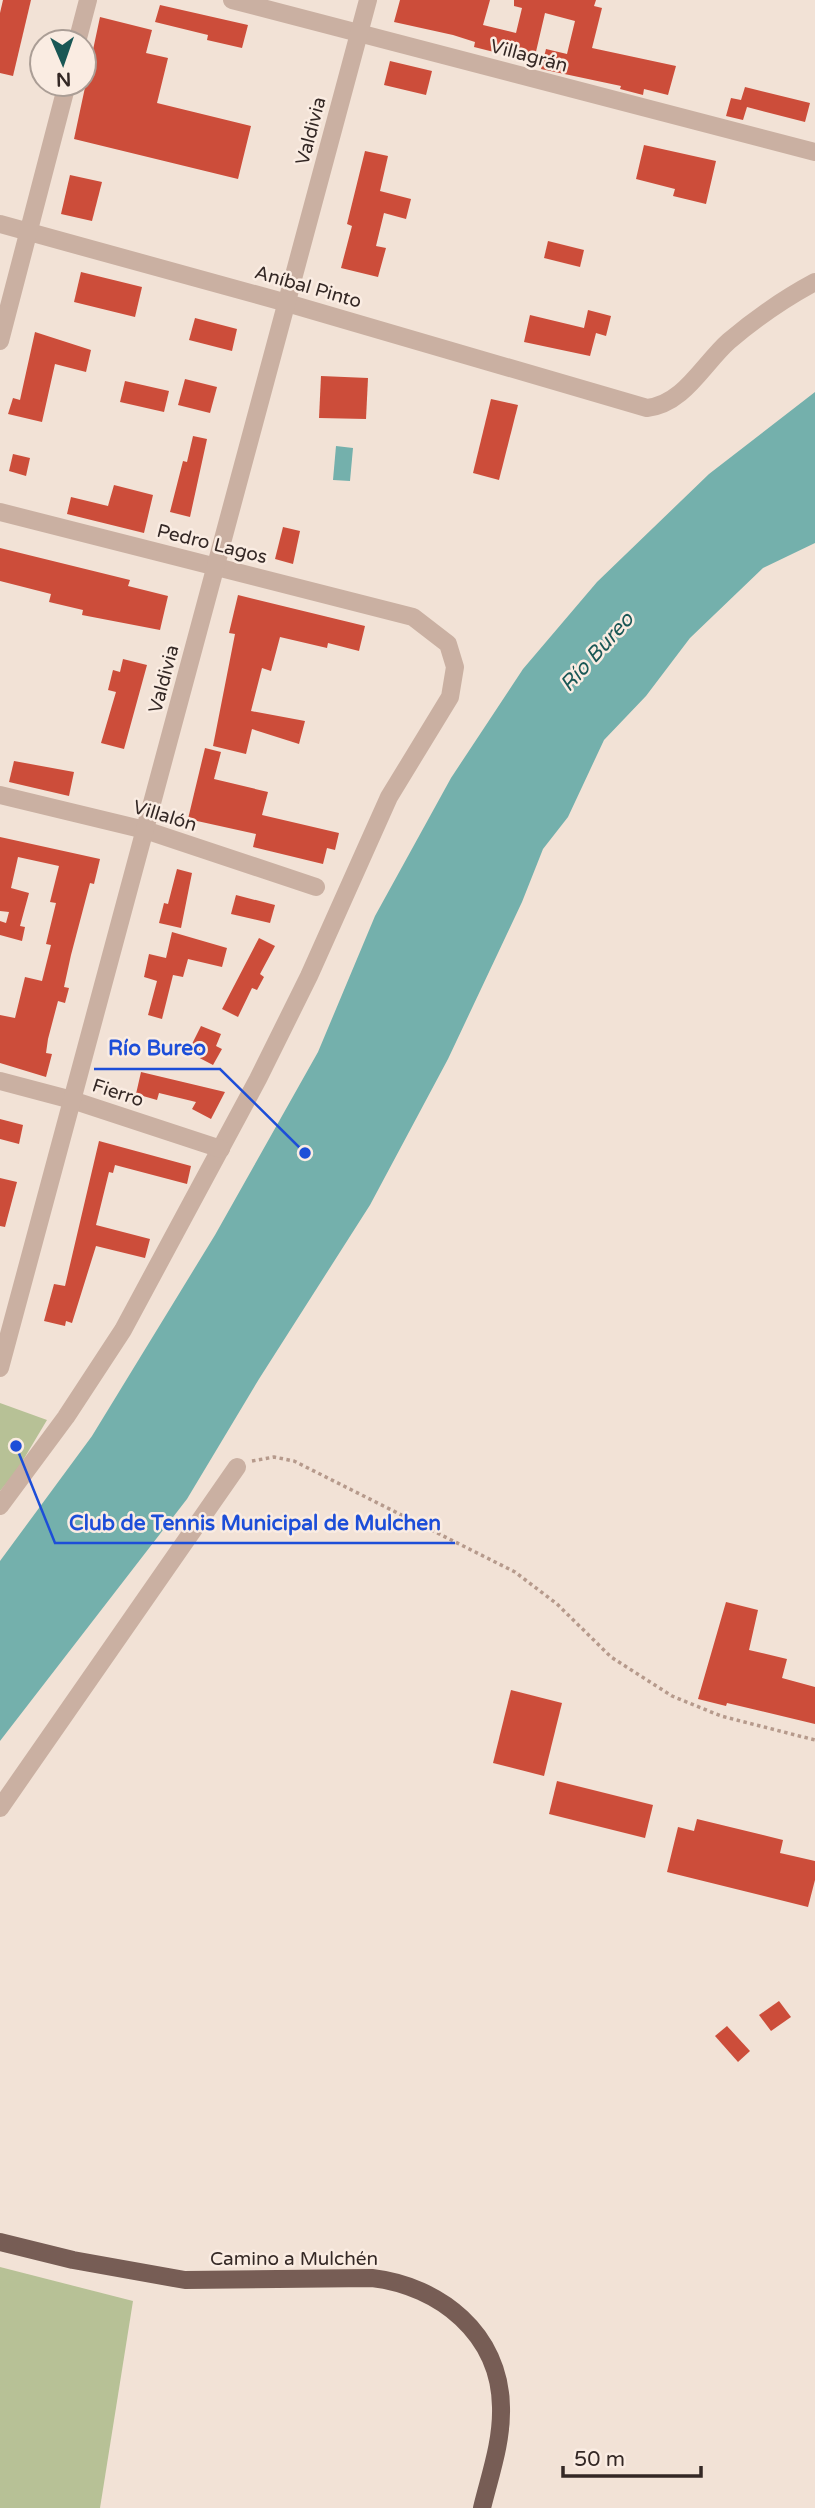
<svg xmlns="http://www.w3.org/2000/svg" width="815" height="2508" font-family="'Varela Round',sans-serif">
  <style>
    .green { fill: #b7c196 }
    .water { fill: #74b0ac }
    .building { fill: #cc4d3a }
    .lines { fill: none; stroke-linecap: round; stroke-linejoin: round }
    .path { stroke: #b69a8c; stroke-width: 3.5; stroke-dasharray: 3.5 3.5; stroke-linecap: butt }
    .minor { stroke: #cab0a2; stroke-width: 18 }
    .major { stroke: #775d55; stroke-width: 18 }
    .labels { text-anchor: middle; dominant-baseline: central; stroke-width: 5; stroke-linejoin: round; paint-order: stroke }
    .street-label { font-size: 19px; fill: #342825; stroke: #faece2 }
    .water-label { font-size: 21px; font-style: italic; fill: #195755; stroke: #faece2 }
    .leader { fill: none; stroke: #1d4ed8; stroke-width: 2.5 }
    .callout-dot { fill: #1d4ed8; stroke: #faece2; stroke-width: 2.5 }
    .callout-label { font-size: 21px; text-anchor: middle; font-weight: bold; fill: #1d4ed8; stroke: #faece2; stroke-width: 5; stroke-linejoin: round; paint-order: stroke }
  </style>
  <rect width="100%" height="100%" fill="#f2e2d6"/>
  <!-- green -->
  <g class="green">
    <path d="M0,1403L47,1420L16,1472L0,1491Z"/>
    <path d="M0,2267L133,2301L100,2508H0Z"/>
  </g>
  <!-- water -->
  <g class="water">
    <path d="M815,392V543L763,568L690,638L646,696L604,740L568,817L543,849L522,902L448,1059L370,1205L259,1379L187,1499L0,1741V1561L92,1436L215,1235L318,1052L375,916L451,778L523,669L597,582L709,474Z"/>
    <path d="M336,446L353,448L350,481L333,480Z"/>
  </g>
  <!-- building -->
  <g class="building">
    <path d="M3,0H31L13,76L0,73V13Z"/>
    <path d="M400,0H490L483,25L516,33L522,8L514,6V0H596L594,6L602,8L592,48L676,66L668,95L644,89L643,95L620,89L621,86L541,69L546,49L567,54L575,21L545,13L535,56L500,48L498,53L474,47L475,42L453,35L394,22Z"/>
    <path d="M160,5L248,25L242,48L207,40L208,35L155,22Z"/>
    <path d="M100,17L152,30L146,53L168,58L157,103L251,126L238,179L74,139Z"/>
    <path d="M390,61L432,71L426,95L384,85Z"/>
    <path d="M745,87L810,103L805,122L747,107L743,120L726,116L731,98L741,100Z"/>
    <path d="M644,145L716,161L706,204L673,196L675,189L636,179Z"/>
    <path d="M365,151L388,156L380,191L411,199L406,219L384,213L376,246L386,248L378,277L341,268L352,226L347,224Z"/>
    <path d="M70,175L102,182L92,221L61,214Z"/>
    <path d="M548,241L584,250L580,267L544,258Z"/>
    <path d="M81,272L142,287L135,317L74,302Z"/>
    <path d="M588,310L611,316L606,336L596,333L590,356L524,342L530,315L584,328Z"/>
    <path d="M195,318L237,329L232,351L189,340Z"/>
    <path d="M35,332L91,350L86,372L55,364L42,422L8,414L13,398L20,400Z"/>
    <path d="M321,376L368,378L366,419L319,418Z"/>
    <path d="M185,379L217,387L210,413L178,405Z"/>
    <path d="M125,381L169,391L164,412L120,402Z"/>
    <path d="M491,399L518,405L499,480L473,473Z"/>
    <path d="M193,436L207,439L190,517L170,512L183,461L187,462Z"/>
    <path d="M13,454L30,458L26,476L9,471Z"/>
    <path d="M114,485L153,495L144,533L67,514L71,497L108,506Z"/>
    <path d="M283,527L300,531L293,564L275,559Z"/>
    <path d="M0,548L130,580L128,586L168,596L160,630L82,615L83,610L49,602L51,594L0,581Z"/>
    <path d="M238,595L365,626L359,651L328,643L327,648L280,637L271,671L262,668L251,711L305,721L299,744L252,729L246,754L213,746L235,634L229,633Z"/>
    <path d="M123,659L147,665L124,749L101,743L116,692L108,690L113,670L120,672Z"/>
    <path d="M205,748L221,752L214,779L268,792L262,815L339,833L335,850L327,848L323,864L253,847L256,834L188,819Z"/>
    <path d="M14,761L74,772L69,796L9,782Z"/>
    <path d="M0,837L100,859L94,884L90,883L71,955L64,987L69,988L65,1003L58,1001L48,1039L46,1053L52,1054L46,1077L0,1063V1015L15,1018L25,977L42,981L51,945L46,944L56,903L50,902L59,866L18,857L11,888L29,893L20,926L25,927L22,941L0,935V921L6,923L9,912L0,911Z"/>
    <path d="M177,869L192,873L181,928L159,923L164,903L168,904Z"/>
    <path d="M236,895L275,905L270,923L231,914Z"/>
    <path d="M172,932L227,948L222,967L188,959L183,977L173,975L162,1019L148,1015L157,981L144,977L149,954L166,958Z"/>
    <path d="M259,938L275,946L260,974L264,977L257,990L252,988L238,1017L222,1009Z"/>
    <path d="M201,1026L221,1034L216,1046L222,1049L213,1065L188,1052Z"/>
    <path d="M141,1072L225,1092L211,1119L192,1109L196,1102L159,1093L157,1100L136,1094Z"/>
    <path d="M0,1119L23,1125L19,1144L0,1139Z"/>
    <path d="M99,1141L191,1166L187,1184L115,1165L113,1173L109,1172L96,1225L150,1239L145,1258L96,1246L72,1323L66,1321L65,1326L44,1321L54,1284L65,1286Z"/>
    <path d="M0,1178L17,1182L5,1227L0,1226Z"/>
    <path d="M726,1602L758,1610L749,1650L787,1659L782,1678L815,1687V1724L727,1703L726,1706L698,1699Z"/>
    <path d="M511,1690L562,1703L544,1776L493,1763Z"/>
    <path d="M557,1781L653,1805L645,1838L549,1814Z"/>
    <path d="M697,1819L783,1840L780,1853L815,1861V1880L808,1907L667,1872L678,1827L694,1831Z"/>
    <path d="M779,2001L791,2017L771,2031L759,2015Z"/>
    <path d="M727,2026L750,2051L738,2062L715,2036Z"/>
  </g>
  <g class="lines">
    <!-- path -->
    <path class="path" d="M252,1461L274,1457L294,1461L515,1572L557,1604L611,1657L672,1696L721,1716L815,1740"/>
    <!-- minor -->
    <g class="minor">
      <path d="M232,0L815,152"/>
      <path d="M77,42L88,0"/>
      <path d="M0,224L287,303L647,408C684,404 703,364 729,341C755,319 785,298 815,282"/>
      <path d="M0,341L67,84"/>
      <path d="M0,512L413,617L448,644L455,667L450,697L389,797L309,976L258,1079L123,1330L66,1417L0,1506"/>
      <path d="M0,795L145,830L316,887"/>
      <path d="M0,1081L72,1100L221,1149"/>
      <path d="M0,1368L368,0"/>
      <path d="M0,1808L237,1467"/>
    </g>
    <!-- major -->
    <path class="major" d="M0,2242L73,2260L185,2280L372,2278C440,2286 500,2334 501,2407C502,2442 490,2475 482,2508"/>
  </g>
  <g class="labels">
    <!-- street labels -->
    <g class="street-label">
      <text transform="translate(529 56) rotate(15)">Villagrán</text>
      <text transform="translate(311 131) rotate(-75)">Valdivia</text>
      <text transform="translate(308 287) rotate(16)">Aníbal Pinto</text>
      <text transform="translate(212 544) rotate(14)">Pedro Lagos</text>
      <text transform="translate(164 679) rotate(-75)">Valdivia</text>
      <text transform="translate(165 816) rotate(17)">Villalón</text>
      <text transform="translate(118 1093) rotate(18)">Fierro</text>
      <text x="294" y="2259">Camino a Mulchén</text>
    </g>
    <!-- water labels -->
    <g class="water-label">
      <text transform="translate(597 652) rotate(-48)">Río Bureo</text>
    </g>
  </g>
  <!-- callouts -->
  <path class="leader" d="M305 1153L220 1069H94M16 1446L55 1543H455"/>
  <g class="callout-dot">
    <circle cx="305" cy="1153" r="7"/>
    <circle cx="16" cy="1446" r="7"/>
  </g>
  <g class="callout-label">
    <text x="157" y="1055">Río Bureo</text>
    <text x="255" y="1530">Club de Tennis Municipal de Mulchen</text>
  </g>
  <!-- north arrow -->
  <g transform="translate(63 63) rotate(178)"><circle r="33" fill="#faece2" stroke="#ab9e96" stroke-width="2"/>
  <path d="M0-5L12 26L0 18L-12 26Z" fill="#195755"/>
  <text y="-10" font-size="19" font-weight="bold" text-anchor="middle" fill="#342825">N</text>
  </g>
  <!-- scale -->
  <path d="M563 2466v10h138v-10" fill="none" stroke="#342825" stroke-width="3.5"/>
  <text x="574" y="2466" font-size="21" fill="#342825" stroke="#faece2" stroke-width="5" paint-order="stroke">50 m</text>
</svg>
